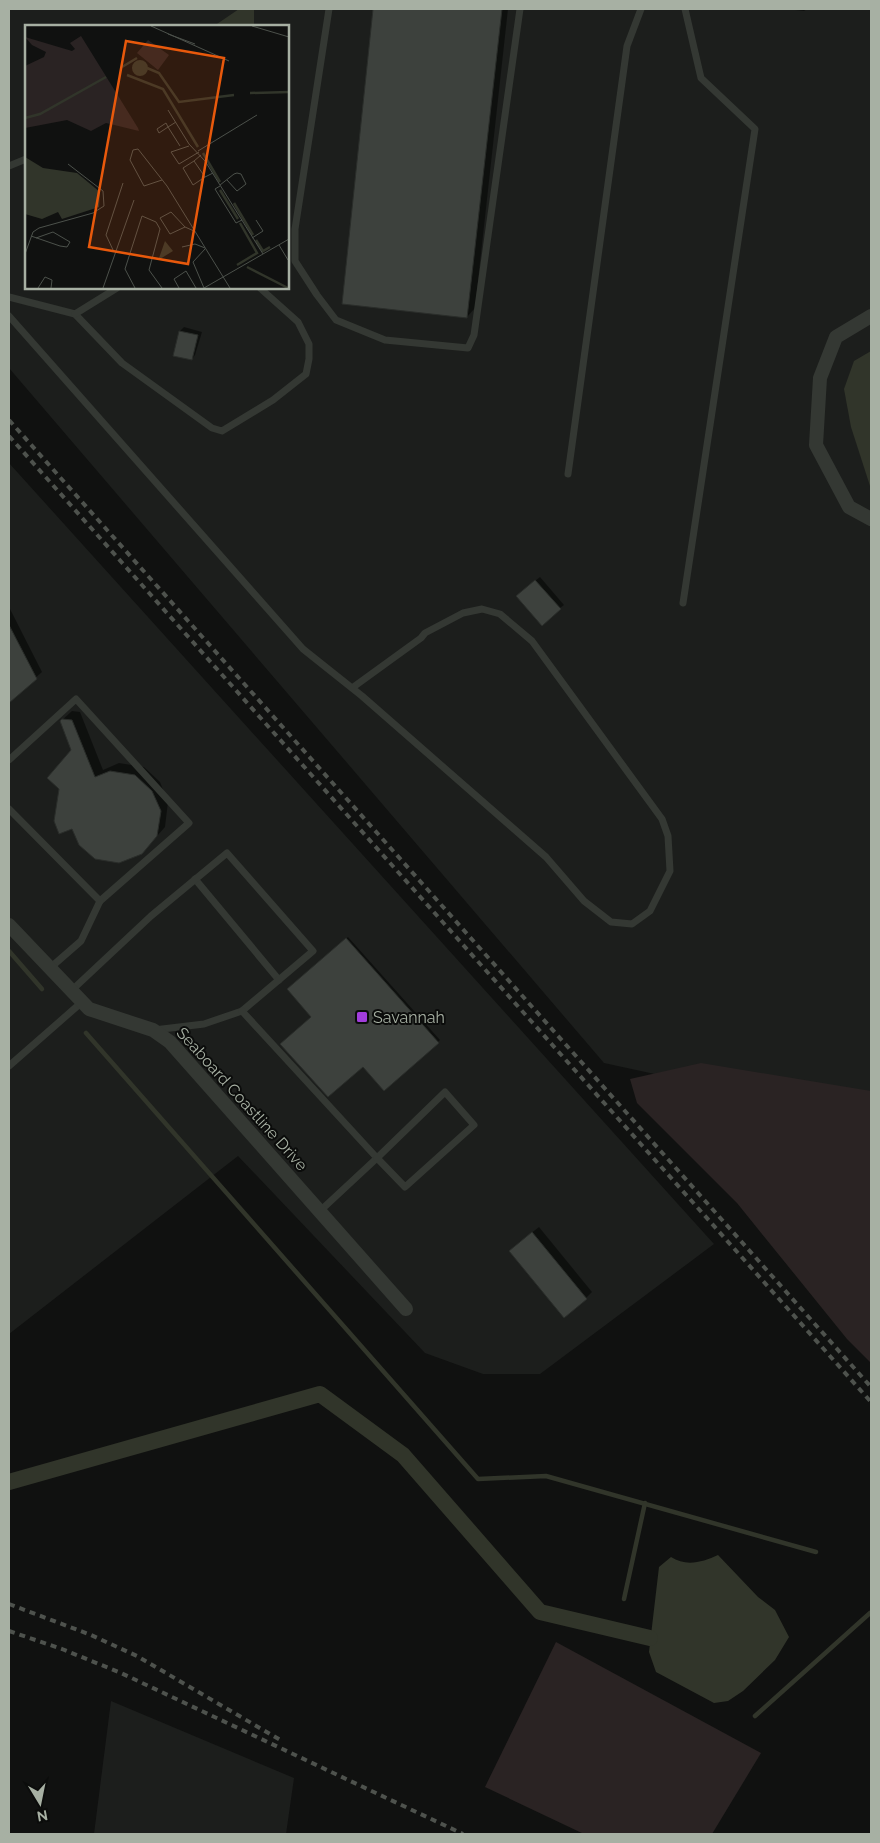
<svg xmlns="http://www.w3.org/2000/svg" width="880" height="1843" font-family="Raleway,sans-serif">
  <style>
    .built { fill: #1c1e1c; fill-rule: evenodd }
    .green { fill: #2a2323 }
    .water { fill: #31352a }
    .shadow { fill: #0007 }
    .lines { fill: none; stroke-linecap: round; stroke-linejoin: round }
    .stream { stroke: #31352a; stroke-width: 4.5 }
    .canal { stroke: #31352a; stroke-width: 16 }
    .building { fill: #3d413d; stroke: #2a2d2a }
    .service { stroke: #343833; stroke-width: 7 }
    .minor { stroke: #343833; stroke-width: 14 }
    .rail { stroke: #4e524d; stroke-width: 4; stroke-dasharray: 6 5; stroke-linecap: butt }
    .poi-dot { fill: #a23ddc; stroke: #0b0c0b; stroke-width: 2 }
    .labels { text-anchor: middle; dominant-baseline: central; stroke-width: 4; stroke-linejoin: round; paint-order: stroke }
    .poi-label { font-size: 16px; fill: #a7b0a3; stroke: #0b0c0b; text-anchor: start }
    .street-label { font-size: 16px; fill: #a7b0a3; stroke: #0b0c0b }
    .inset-river { fill: none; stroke: #31352a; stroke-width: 2.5 }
    .inset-road { fill: none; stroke: #4c514b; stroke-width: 1 }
    .view { fill: #e8590c; fill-opacity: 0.15; stroke: #e8590c; stroke-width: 2.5 }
    .inset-edge { fill: none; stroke: #a7b0a3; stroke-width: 2.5 }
  </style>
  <rect width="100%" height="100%" fill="#101110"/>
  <!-- built -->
  <g class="built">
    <path d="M9,9H871V1115L765,1098L604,1063L9,368ZM26,26H288V288H26Z"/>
    <path d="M9,463L714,1244L540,1374H483L425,1353L238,1156L9,1334Z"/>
    <path d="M111,1701L294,1778L286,1834H94Z"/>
  </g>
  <!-- green -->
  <g class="green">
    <path d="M701,1063L871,1091V1363L847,1339L737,1203L637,1103L630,1079Z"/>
    <path d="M556,1642L761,1753L712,1834H584L485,1787Z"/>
  </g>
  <!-- water -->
  <g class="water">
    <path d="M239,9H254V26H214Z"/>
    <path d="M871,351V489L851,427L844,389L854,361Z"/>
    <path d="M718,1555L758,1597L775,1610L789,1637L775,1660L743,1691L728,1701L714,1703L656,1672L649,1652L659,1567L671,1557C686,1567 703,1562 718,1555Z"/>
  </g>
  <!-- shadow -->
  <g class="shadow">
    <path d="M375,9H508L475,308L467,317L343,303Z"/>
    <path d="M787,9H807L804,11Z"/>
    <path d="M184,327L202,332L195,355L192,359L175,355L180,331Z"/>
    <path d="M540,577L564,605L560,608L521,592Z"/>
    <path d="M9,607L42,672L9,701Z"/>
    <path d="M72,711L80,712L103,770L119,763L144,767L160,782L168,802L165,827L150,844L73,751L61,721Z"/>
    <path d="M348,937L440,1040L384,1089L363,1065L289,990Z"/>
    <path d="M539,1227L592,1292L586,1298L516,1245Z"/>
  </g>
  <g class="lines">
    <!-- stream -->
    <g class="stream">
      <path d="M9,951L42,989"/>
      <path d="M86,1033L478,1479L546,1476L816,1552"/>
      <path d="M624,1599L645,1503"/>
      <path d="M755,1716L870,1613"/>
    </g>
    <!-- canal -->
    <path class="canal" d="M9,1482L320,1394L403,1455L540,1612L650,1638"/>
  </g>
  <!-- building -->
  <g class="building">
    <path d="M373,9H502L467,318L342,304Z"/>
    <path d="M179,331L198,335L192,360L173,356Z"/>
    <path d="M535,580L561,609L542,626L516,596Z"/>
    <path d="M9,625L37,679L9,703Z"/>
    <path d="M62,719L72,720L95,777L110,771L135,775L152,791L161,811L157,836L142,854L119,863L95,859L79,845L72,829L59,834L54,821L59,789L47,778L71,750L60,721Z"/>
    <path d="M346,938L439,1043L384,1091L363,1067L328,1097L280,1044L311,1017L287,989Z"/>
    <path d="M532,1232L587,1299L564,1318L509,1251Z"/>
  </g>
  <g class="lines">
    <!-- service -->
    <g class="service">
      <path d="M329,9L295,229V261L317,295L336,320L385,340L468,348L474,335L520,9"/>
      <path d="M9,166L26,159"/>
      <path d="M9,297L75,314L122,363L212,428L222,431L273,400L306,374L309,359V344L298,322L260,288"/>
      <path d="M75,314L117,288"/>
      <path d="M9,316L303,649L362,696L546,857L584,901L611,922L632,924L650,911L670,871L668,836L662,819L532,641L500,614L482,609L463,613L425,633L421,638L352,688"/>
      <path d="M568,474L627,46L641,9"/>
      <path d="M683,603L755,129L701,78L685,9"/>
      <path d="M9,760L76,699L189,823L100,901"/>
      <path d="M9,809L100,901L81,941L50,968"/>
      <path d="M195,879L279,980"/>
      <path d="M71,991L151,916L227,853L313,951L242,1011L204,1024L154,1030"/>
      <path d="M242,1011L377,1158L320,1211"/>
      <path d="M9,1066L82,1002"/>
      <path d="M445,1092L474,1125L405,1187L377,1158Z"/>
    </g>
    <!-- minor -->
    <g class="minor">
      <path d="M871,316L836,337L820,378L816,445L849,507L871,519"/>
      <path d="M9,925L89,1009L153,1030L170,1042L406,1309"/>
    </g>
    <!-- rail -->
    <g class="rail">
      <path d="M9,420L871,1387"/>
      <path d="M9,436L871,1402"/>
      <path d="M9,1604L91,1635L137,1656L282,1741"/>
      <path d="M9,1631L62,1649L121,1673L463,1834"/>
    </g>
  </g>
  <!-- markers -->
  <rect class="poi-dot" x="356" y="1011" width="12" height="12" rx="2.5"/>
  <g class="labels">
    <!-- poi labels -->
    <g class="poi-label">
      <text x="373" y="1017">Savannah</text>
    </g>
    <!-- street labels -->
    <g class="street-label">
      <text transform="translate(242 1099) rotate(48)">Seaboard Coastline Drive</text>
    </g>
  </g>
  <!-- overview -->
  <g transform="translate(25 25)">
    <rect width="264" height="264" fill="#101110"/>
    <path d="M56,11L113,103L114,106L81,98L66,106L42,95L0,103V41L19,32L21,27L7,20L0,12L47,26L50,24L45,18ZM123,15L144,30L133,45L112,28Z" fill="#2a2323"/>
    <path d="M107 43a8 8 0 1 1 16 0a8 8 0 1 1-16 0ZM0,132L18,143L52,148L75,167L74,182L37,194L33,187L17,194L0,189ZM140,216L148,226L135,234L134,233Z" fill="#31352a"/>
    <path class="inset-river" d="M97,42L112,33M122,43L134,48L154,77L209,70M102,50L138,64L173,122M225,68L264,67M0,93L15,89L81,52M178,128L195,157M195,165L213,194M209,178L228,210M231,215L238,226L245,222M212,240L232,228L215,198M222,242L263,263"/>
    <path class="inset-road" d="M126,1L204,36M227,1L264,12M143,9L170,19M143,85L164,119L180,136L238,229M151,97L143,102L155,121M141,98L143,102L134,108L132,104ZM164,121L146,127L154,139L174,127M173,126L232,90M176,130L169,136L180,152L188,148M169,136L158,143L168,160L180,152M137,155L119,161L105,135L108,125L113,124L142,161L205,263M195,160L209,149L212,148L216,149L221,159L212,166L202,155M195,161L190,164L211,198L217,195M160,202L146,187L135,193L145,209L160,202L169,206M6,211L35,221L42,222L45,217L28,207L11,213M227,213L238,206L231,195M254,220L263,235M157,222L170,219L180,223M89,227L81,210L98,158M0,229L8,207L14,203L68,188L79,181L78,166L43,139M13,263L20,252L27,255L26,263M78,263L109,175M110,263L100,244L117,191L131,197L135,204L124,245L137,263M154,263L149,254L161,246L171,263M179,263L264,214M179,263L168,237L180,224"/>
    <path class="view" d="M101,16L199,33L163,239L64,222Z"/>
    <rect width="264" height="264" class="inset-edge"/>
  </g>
  <!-- border -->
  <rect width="880" height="1843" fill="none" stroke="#a7b0a3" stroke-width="20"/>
  <!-- north arrow -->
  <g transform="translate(40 1803) rotate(170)" stroke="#0b0c0b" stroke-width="4" paint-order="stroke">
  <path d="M0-4L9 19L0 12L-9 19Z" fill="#a7b0a3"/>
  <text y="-8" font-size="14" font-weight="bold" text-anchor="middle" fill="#a7b0a3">N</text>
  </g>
</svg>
